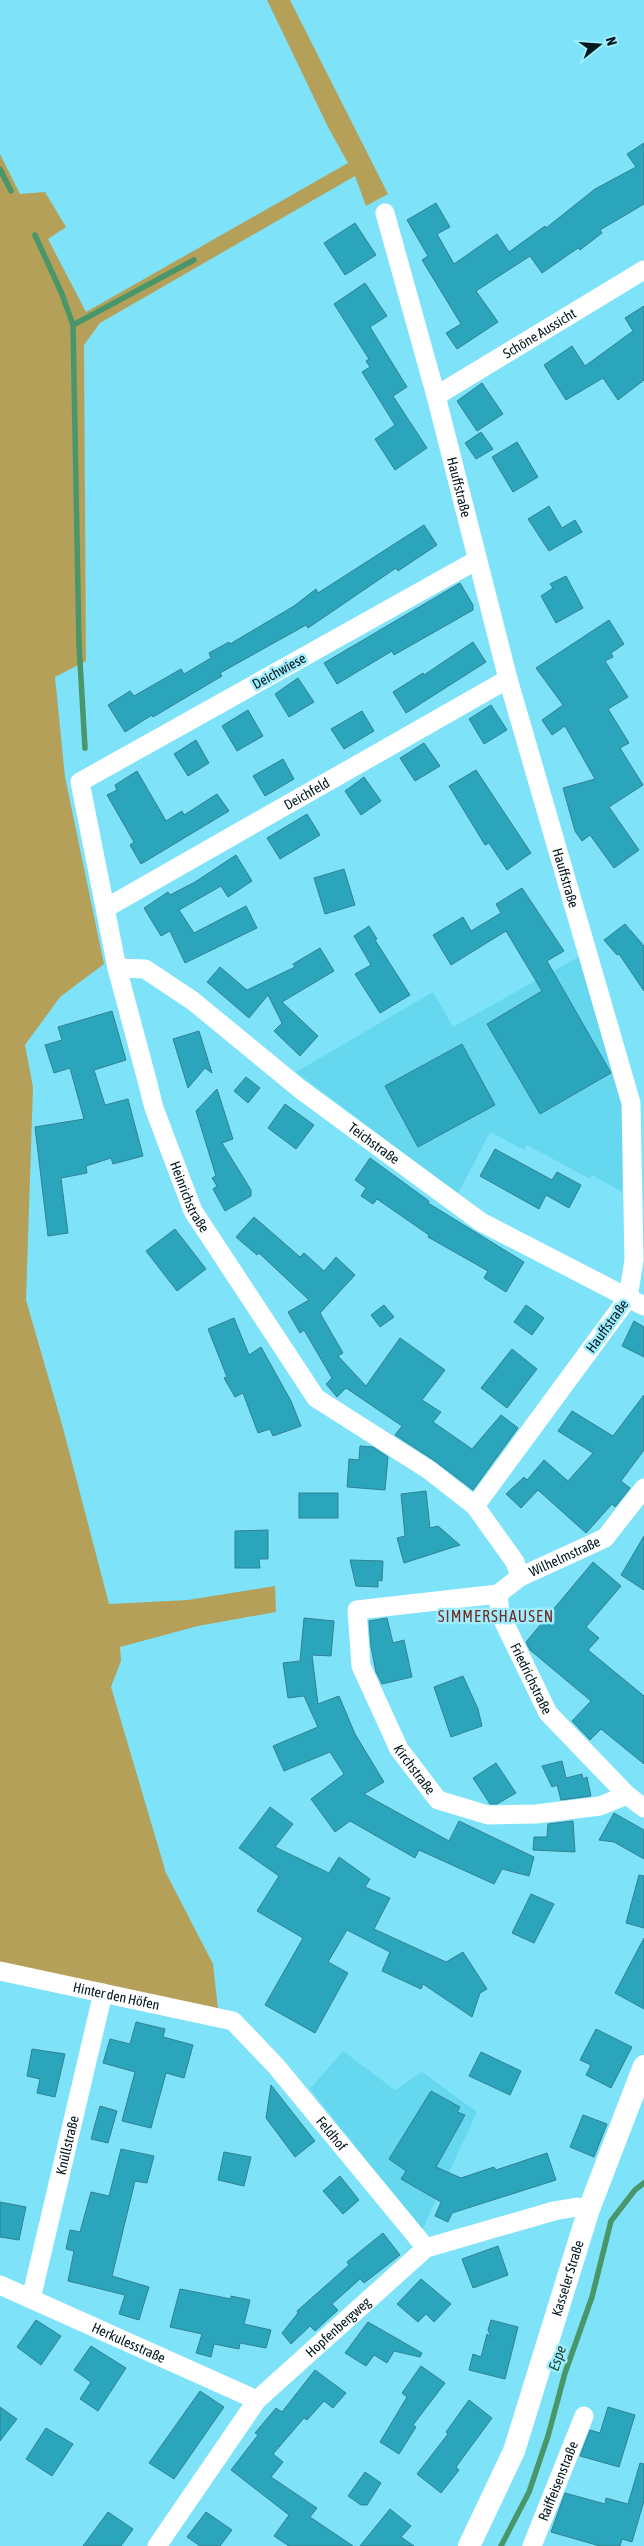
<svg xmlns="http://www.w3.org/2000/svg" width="644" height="2546" font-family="'Asap Condensed',sans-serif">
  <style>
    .built { fill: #65d7ef }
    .green { fill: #b5a05a }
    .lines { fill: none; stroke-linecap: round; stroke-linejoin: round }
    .stream { stroke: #49966a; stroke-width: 5.5 }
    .building { fill: #2aa5bc; stroke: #328191 }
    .minor { stroke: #fff; stroke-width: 19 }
    .tertiary { stroke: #fff; stroke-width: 22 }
    .labels { text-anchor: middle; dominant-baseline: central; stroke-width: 5; stroke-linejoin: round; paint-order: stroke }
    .street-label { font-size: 14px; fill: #02171c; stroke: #a0edff }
    .water-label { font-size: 15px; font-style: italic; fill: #1d472c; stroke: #a0edff }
    .quarter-label { font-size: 16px; letter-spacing: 1px; fill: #712d1f; stroke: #a0edff }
  </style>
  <rect width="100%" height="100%" fill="#7ee3f9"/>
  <!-- built -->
  <g class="built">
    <path d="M584,954L624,1109L622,1192L592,1175L590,1179L527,1145L524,1150L490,1132L458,1194L296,1072L433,992L453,1027Z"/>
    <path d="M343,2051L395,2090L422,2072L477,2112L422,2230L310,2089Z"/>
  </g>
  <!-- green -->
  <path class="green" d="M267,0H290L388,194L366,206L355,176L100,323L84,345L86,661L55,677L65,777L104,964L60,997L25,1045L33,1087L26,1300L63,1428L109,1604L188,1600L275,1586L276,1612L198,1626L120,1647L121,1661L111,1687L166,1873L213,1964L219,2017L0,1966V154L20,194L45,192L66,227L48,239L86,312L348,163L328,127Z"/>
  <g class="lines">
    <!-- stream -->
    <g class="stream">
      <path d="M0,169L11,191"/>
      <path d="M35,235L62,294L73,325L79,644L85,748"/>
      <path d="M73,325L194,260"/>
      <path d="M501,2546L529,2492L548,2436L565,2373L592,2297L611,2221L635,2190L644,2183"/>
    </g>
  </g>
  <!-- building -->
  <g class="building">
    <path d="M644,143V204L600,230L602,233L580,250L578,248L542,273L530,256L476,291L498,322L457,349L446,333L461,324L422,260L428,256L407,220L436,203L450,227L437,234L454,264L497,234L509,252L545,226L546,228L595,189L636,167L627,154Z"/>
    <path d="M355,223L376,255L345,275L324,243Z"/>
    <path d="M365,283L387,316L370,327L407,387L393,396L427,448L395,470L375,439L395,425L362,372L370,367L366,361L369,359L334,304Z"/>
    <path d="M644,306V380L618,400L603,378L566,400L544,365L572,346L585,366L633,331L625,318Z"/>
    <path d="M482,383L503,414L477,431L457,401Z"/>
    <path d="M481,432L493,449L476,459L465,443Z"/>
    <path d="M517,442L538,477L513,492L492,457Z"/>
    <path d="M549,506L562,528L575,520L582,532L549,551L528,519Z"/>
    <path d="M424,525L437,545L398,571L396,568L308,628L306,625L220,673L222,676L153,717L152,715L125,732L108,705L130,691L134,696L181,669L184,674L211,658L209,653L229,642L230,644L294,606L316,589L318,593Z"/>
    <path d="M566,576L583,608L556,623L541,596L553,588L550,584Z"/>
    <path d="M460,583L473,605V610L394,655L392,651L337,684L324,663Z"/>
    <path d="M609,620L624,644L611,653L613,657L605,661L628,697L608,709L629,743L620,748L643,785L609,807L639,850L614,868L590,835L582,841L575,831L563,788L595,779L565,726L552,735L542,720L563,705L536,668Z"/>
    <path d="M473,642L486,662L406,713L393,692L423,673L424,675Z"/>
    <path d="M298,678L314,702L289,717L275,694Z"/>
    <path d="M491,705L507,730L484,744L469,719Z"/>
    <path d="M248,710L263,736L237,751L222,726Z"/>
    <path d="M362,711L374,731L344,749L331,729Z"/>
    <path d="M196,740L209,763L188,776L174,754Z"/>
    <path d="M424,743L440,766L415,781L400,758Z"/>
    <path d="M283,759L294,779L265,796L253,776Z"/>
    <path d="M476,770L531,853L507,870L489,843L485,845L449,786Z"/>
    <path d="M137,771L166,821L182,811L184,815L217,794L229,811L141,864L130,845L134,842L107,795L117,790L115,785Z"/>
    <path d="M364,777L381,801L361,815L345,791Z"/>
    <path d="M307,814L320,835L280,859L267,838Z"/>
    <path d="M236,855L252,881L228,897L221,886L179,910L194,933L246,906L257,928L185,963L170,931L161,936L144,908L168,892L170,895L195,882Z"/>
    <path d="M344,869L355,905L325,914L314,878Z"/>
    <path d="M522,888L564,951L547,961L611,1073L540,1114L487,1024L542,991L506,931L451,965L433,935L463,917L471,931L501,913L496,904Z"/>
    <path d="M625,924L644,946V991L619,954L617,955L604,940Z"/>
    <path d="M369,926L377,939L375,940L410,995L380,1013L355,974L371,965L354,936Z"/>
    <path d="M320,948L334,971L282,1002L318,1036L300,1056L274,1031L282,1023L268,995L249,1018L207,982L220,967L247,990L295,967L293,964Z"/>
    <path d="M112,1011L126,1060L94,1070L105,1105L128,1099L143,1156L113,1164L111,1158L86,1166L87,1173L61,1178L68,1233L48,1236L35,1127L84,1119L70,1068L54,1073L45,1045L62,1040L58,1027Z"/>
    <path d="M199,1031L212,1073L205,1068L188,1088L173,1039Z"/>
    <path d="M462,1044L495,1105L418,1147L385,1086Z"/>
    <path d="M246,1077L260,1088L248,1103L234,1091Z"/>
    <path d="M217,1089L233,1139L222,1143L251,1190V1196L225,1211L213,1189L217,1186L212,1178L216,1176L196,1111Z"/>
    <path d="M285,1104L314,1125L296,1149L268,1128Z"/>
    <path d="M495,1149L552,1180L557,1172L581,1185L569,1208L546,1195L539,1209L480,1176Z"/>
    <path d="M370,1158L429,1201L428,1203L524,1262L506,1292L484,1278L488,1271L428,1237L429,1235L377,1199L373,1204L361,1196L366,1188L355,1180Z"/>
    <path d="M254,1217L300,1257L304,1253L324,1271L336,1257L355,1275L320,1313L343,1353L338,1356L366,1386L400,1338L445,1370L422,1400L441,1412L433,1422L472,1449L501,1415L518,1428L473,1490L435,1461L395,1435L402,1426L346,1388L337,1397L326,1384L332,1378L304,1330L300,1333L288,1312L309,1300L259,1253L257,1255L236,1237Z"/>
    <path d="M175,1229L206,1269L177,1291L146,1251Z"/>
    <path d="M384,1305L394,1317L380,1327L371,1315Z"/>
    <path d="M526,1305L544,1318L532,1335L514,1322Z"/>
    <path d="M234,1318L249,1355L261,1347L291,1401L301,1426L273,1436L270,1429L258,1433L243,1393L235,1397L224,1378L227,1377L208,1329Z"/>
    <path d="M634,1321L644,1327V1357L622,1346Z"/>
    <path d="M512,1349L537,1369L507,1408L481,1388Z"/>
    <path d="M644,1395V1450L621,1481L630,1488L615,1507L612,1504L586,1533L538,1490L521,1508L506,1494L524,1477L527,1480L544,1460L568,1481L593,1453L558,1431L572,1411L613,1436Z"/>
    <path d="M360,1446L373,1447L388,1457L385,1490L347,1487L349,1459L359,1460Z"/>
    <path d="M426,1491L430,1528L438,1526L460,1545L404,1563L397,1538L405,1536L401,1494Z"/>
    <rect x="299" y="1493" width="39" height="25"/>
    <path d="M268,1530V1559H259L260,1568H235V1531Z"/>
    <path d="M644,1536V1590L621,1575Z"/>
    <path d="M350,1560L383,1561L382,1581L378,1580V1587L356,1586Z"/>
    <path d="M593,1562L621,1586L586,1627L599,1638L588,1650L644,1696V1764L601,1729L590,1740L572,1721L591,1701L530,1650L526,1642Z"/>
    <path d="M304,1618L334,1621L331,1656L312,1655L318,1704L339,1696L355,1734L384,1782L364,1794L449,1841L459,1821L534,1857L529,1876L502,1869L494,1884L419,1850L415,1858L350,1821L335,1832L311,1799L344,1774L330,1752L284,1771L273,1746L318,1727L304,1696L288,1698L283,1663L300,1661Z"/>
    <path d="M387,1618L393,1643L404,1640L412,1677L382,1684L376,1672L371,1647L369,1621Z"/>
    <path d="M463,1676L478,1709L482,1726L451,1737L434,1687Z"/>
    <path d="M562,1761L566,1778L582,1774L583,1779L587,1777L591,1796L561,1800L557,1785L552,1787L542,1766Z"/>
    <path d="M496,1763L516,1793L497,1804H490L473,1778Z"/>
    <path d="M270,1807L293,1824L275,1847L329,1873L339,1857L370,1879L365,1887L390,1898L374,1929L446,1962L463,1952L487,1989L480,1993L472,2017L423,1984L421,1989L382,1971L390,1952L347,1930L328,1962L348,1973L315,2033L265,2005L303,1938L257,1911L279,1876L239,1848Z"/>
    <path d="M614,1813L644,1830V1859L614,1842L599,1840Z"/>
    <path d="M573,1821L575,1852L533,1850L534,1837H547L548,1824Z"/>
    <path d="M639,1875L644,1876V1928L626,1923Z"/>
    <path d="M531,1894L554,1904L534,1943L512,1933Z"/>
    <path d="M644,1938V2009L615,1993Z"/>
    <path d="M136,2022L165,2029L163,2037L193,2045L184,2078L166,2073L151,2128L122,2121L135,2072L103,2063L110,2039L130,2044Z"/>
    <path d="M596,2029L632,2047L611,2088L586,2075L591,2065L580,2060Z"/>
    <path d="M32,2049L65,2054L55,2097L37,2093L40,2079L27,2076Z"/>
    <path d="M481,2052L521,2071L510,2095L469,2076Z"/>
    <path d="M271,2085L315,2141L295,2157L266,2118Z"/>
    <path d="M431,2091L460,2107L457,2112L465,2115L436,2167L461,2178L494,2167L496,2170L547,2153L556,2180L452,2213L448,2222L435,2216L441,2202L401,2179L406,2171L389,2159Z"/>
    <path d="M100,2106L117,2111L108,2143L91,2139Z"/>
    <path d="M583,2115L607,2124L594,2157L570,2147Z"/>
    <path d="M121,2149L154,2156L147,2183L135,2181L112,2276L149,2287L139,2320L119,2314L125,2295L68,2281L74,2251L66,2249L70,2230L80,2232L91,2192L109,2196Z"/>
    <path d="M224,2152L251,2157L244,2186L218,2180Z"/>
    <path d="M340,2176L359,2200L343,2214L323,2191Z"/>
    <path d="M0,2202L26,2207L19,2240L0,2237Z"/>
    <path d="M383,2233L400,2255L364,2283L360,2279L332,2304L338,2310L315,2331L310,2326L291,2344L282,2333L298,2313L297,2311L349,2265L347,2262Z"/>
    <path d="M498,2246L508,2275L473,2288L462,2259Z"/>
    <path d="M421,2279L451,2304L434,2322L426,2314L418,2322L397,2304Z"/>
    <path d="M180,2289L231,2299V2296L250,2300L244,2324L271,2330L266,2348L240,2343L239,2349L214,2344L211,2357L196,2353L202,2334L170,2327Z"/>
    <path d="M36,2320L61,2336L41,2365L17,2347Z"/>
    <path d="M491,2320L518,2327L505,2379L469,2370L473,2354L481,2357L487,2334L491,2337L488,2330Z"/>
    <path d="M368,2322L422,2353L420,2357L394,2351L387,2363L374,2355L366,2366L345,2353Z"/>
    <path d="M91,2346L126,2368L98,2411L80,2399L91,2382L74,2370Z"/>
    <path d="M421,2366L445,2383L413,2425L416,2427L399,2454L380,2442L407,2397L402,2393Z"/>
    <path d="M315,2370L346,2393L333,2408L324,2401L307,2420L304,2418L273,2454L283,2462L271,2477L317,2508L310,2517L353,2546H289L274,2536L289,2515L231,2470L258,2435L255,2433L276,2408L282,2412Z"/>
    <path d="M200,2391L224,2407L174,2479L149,2463Z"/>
    <path d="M469,2400L492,2418L456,2467L459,2470L441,2493L417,2474L448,2434L446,2432Z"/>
    <path d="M0,2407L17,2419L0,2441Z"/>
    <path d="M608,2407L635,2415L619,2467L580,2456L590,2430L600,2433Z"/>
    <path d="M46,2428L73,2444L52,2476L26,2459Z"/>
    <path d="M640,2463L644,2464V2501L632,2542L622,2539L620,2546H600L551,2532L565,2493L605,2504L606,2498L628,2504Z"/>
    <path d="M365,2472L381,2483L367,2505H361L348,2496Z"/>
    <path d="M390,2509L411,2526L401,2537L414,2546H360Z"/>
    <path d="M108,2512L133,2529L121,2546H83Z"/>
    <path d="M206,2512L232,2530L220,2546H200L187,2537Z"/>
  </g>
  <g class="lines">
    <!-- minor -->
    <g class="minor">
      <path id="s1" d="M385,213L436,396L508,679L631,1103L634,1260L628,1298L475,1506"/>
      <path id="s2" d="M436,396L644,270"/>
      <path id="s3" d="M477,560L80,782L117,968L148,1084L154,1108L193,1211L316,1398L429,1470L475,1506L515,1562L520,1577L498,1594L500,1614L548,1713L627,1795L644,1808"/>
      <path id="s4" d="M106,908L508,679"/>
      <path id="s5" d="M117,968L145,969L193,1001L300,1089L481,1222L644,1306"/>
      <path id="s6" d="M520,1577L605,1538L644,1488"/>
      <path id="s7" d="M498,1594L357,1610L361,1666L399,1749L438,1800L488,1815L536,1814L600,1806L627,1795"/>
      <path id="s8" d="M0,1971L233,2021L276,2066L426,2248"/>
      <path id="s9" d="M0,2285L257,2400"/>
      <path id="s10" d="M31,2299L103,1993"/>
      <path id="s11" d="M157,2546L257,2400L426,2248L554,2211L577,2207L589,2209"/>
      <path id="s12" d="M532,2546L584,2416"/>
    </g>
    <!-- tertiary -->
    <path class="tertiary" id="s13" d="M469,2546L514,2451L589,2209L644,2066"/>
  </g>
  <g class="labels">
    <!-- street labels -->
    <g class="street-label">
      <text stroke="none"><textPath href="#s2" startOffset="121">Schöne Aussicht</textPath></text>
      <text stroke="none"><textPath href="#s1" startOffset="284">Hauffstraße</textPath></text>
      <text transform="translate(279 671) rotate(-29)">Deichwiese</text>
      <text stroke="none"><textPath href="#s4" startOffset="231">Deichfeld</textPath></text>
      <text stroke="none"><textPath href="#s1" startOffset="689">Hauffstraße</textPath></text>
      <text stroke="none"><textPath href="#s5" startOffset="316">Teichstraße</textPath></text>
      <text stroke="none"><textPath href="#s3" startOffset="885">Heinrichstraße</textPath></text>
      <text transform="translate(607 1326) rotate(-54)">Hauffstraße</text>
      <text stroke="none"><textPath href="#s6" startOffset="49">Wilhelmstraße</textPath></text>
      <text stroke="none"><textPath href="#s3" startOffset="1520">Friedrichstraße</textPath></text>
      <text stroke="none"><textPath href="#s7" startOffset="315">Kirchstraße</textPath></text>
      <text stroke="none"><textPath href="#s8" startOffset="119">Hinter den Höfen</textPath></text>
      <text stroke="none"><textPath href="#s8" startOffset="388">Feldhof</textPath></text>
      <text stroke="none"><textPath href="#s10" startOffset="158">Knüllstraße</textPath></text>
      <text stroke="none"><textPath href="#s13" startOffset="286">Kasseler Straße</textPath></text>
      <text stroke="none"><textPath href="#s11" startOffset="286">Hopfenbergweg</textPath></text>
      <text stroke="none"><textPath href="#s9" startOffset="141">Herkulesstraße</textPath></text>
      <text stroke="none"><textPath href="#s12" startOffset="70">Raiffeisenstraße</textPath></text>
    </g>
    <!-- water labels -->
    <g class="water-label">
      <text transform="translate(557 2358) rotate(-71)">Espe</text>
    </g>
    <!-- quarter labels -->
    <g class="quarter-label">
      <text x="496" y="1616">SIMMERSHAUSEN</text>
    </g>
  </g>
  <!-- north arrow -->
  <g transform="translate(599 45) rotate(73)" stroke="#a0edff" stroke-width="4" paint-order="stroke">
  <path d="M0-4L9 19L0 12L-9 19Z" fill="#02171c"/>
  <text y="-8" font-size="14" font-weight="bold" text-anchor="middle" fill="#02171c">N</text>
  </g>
</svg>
